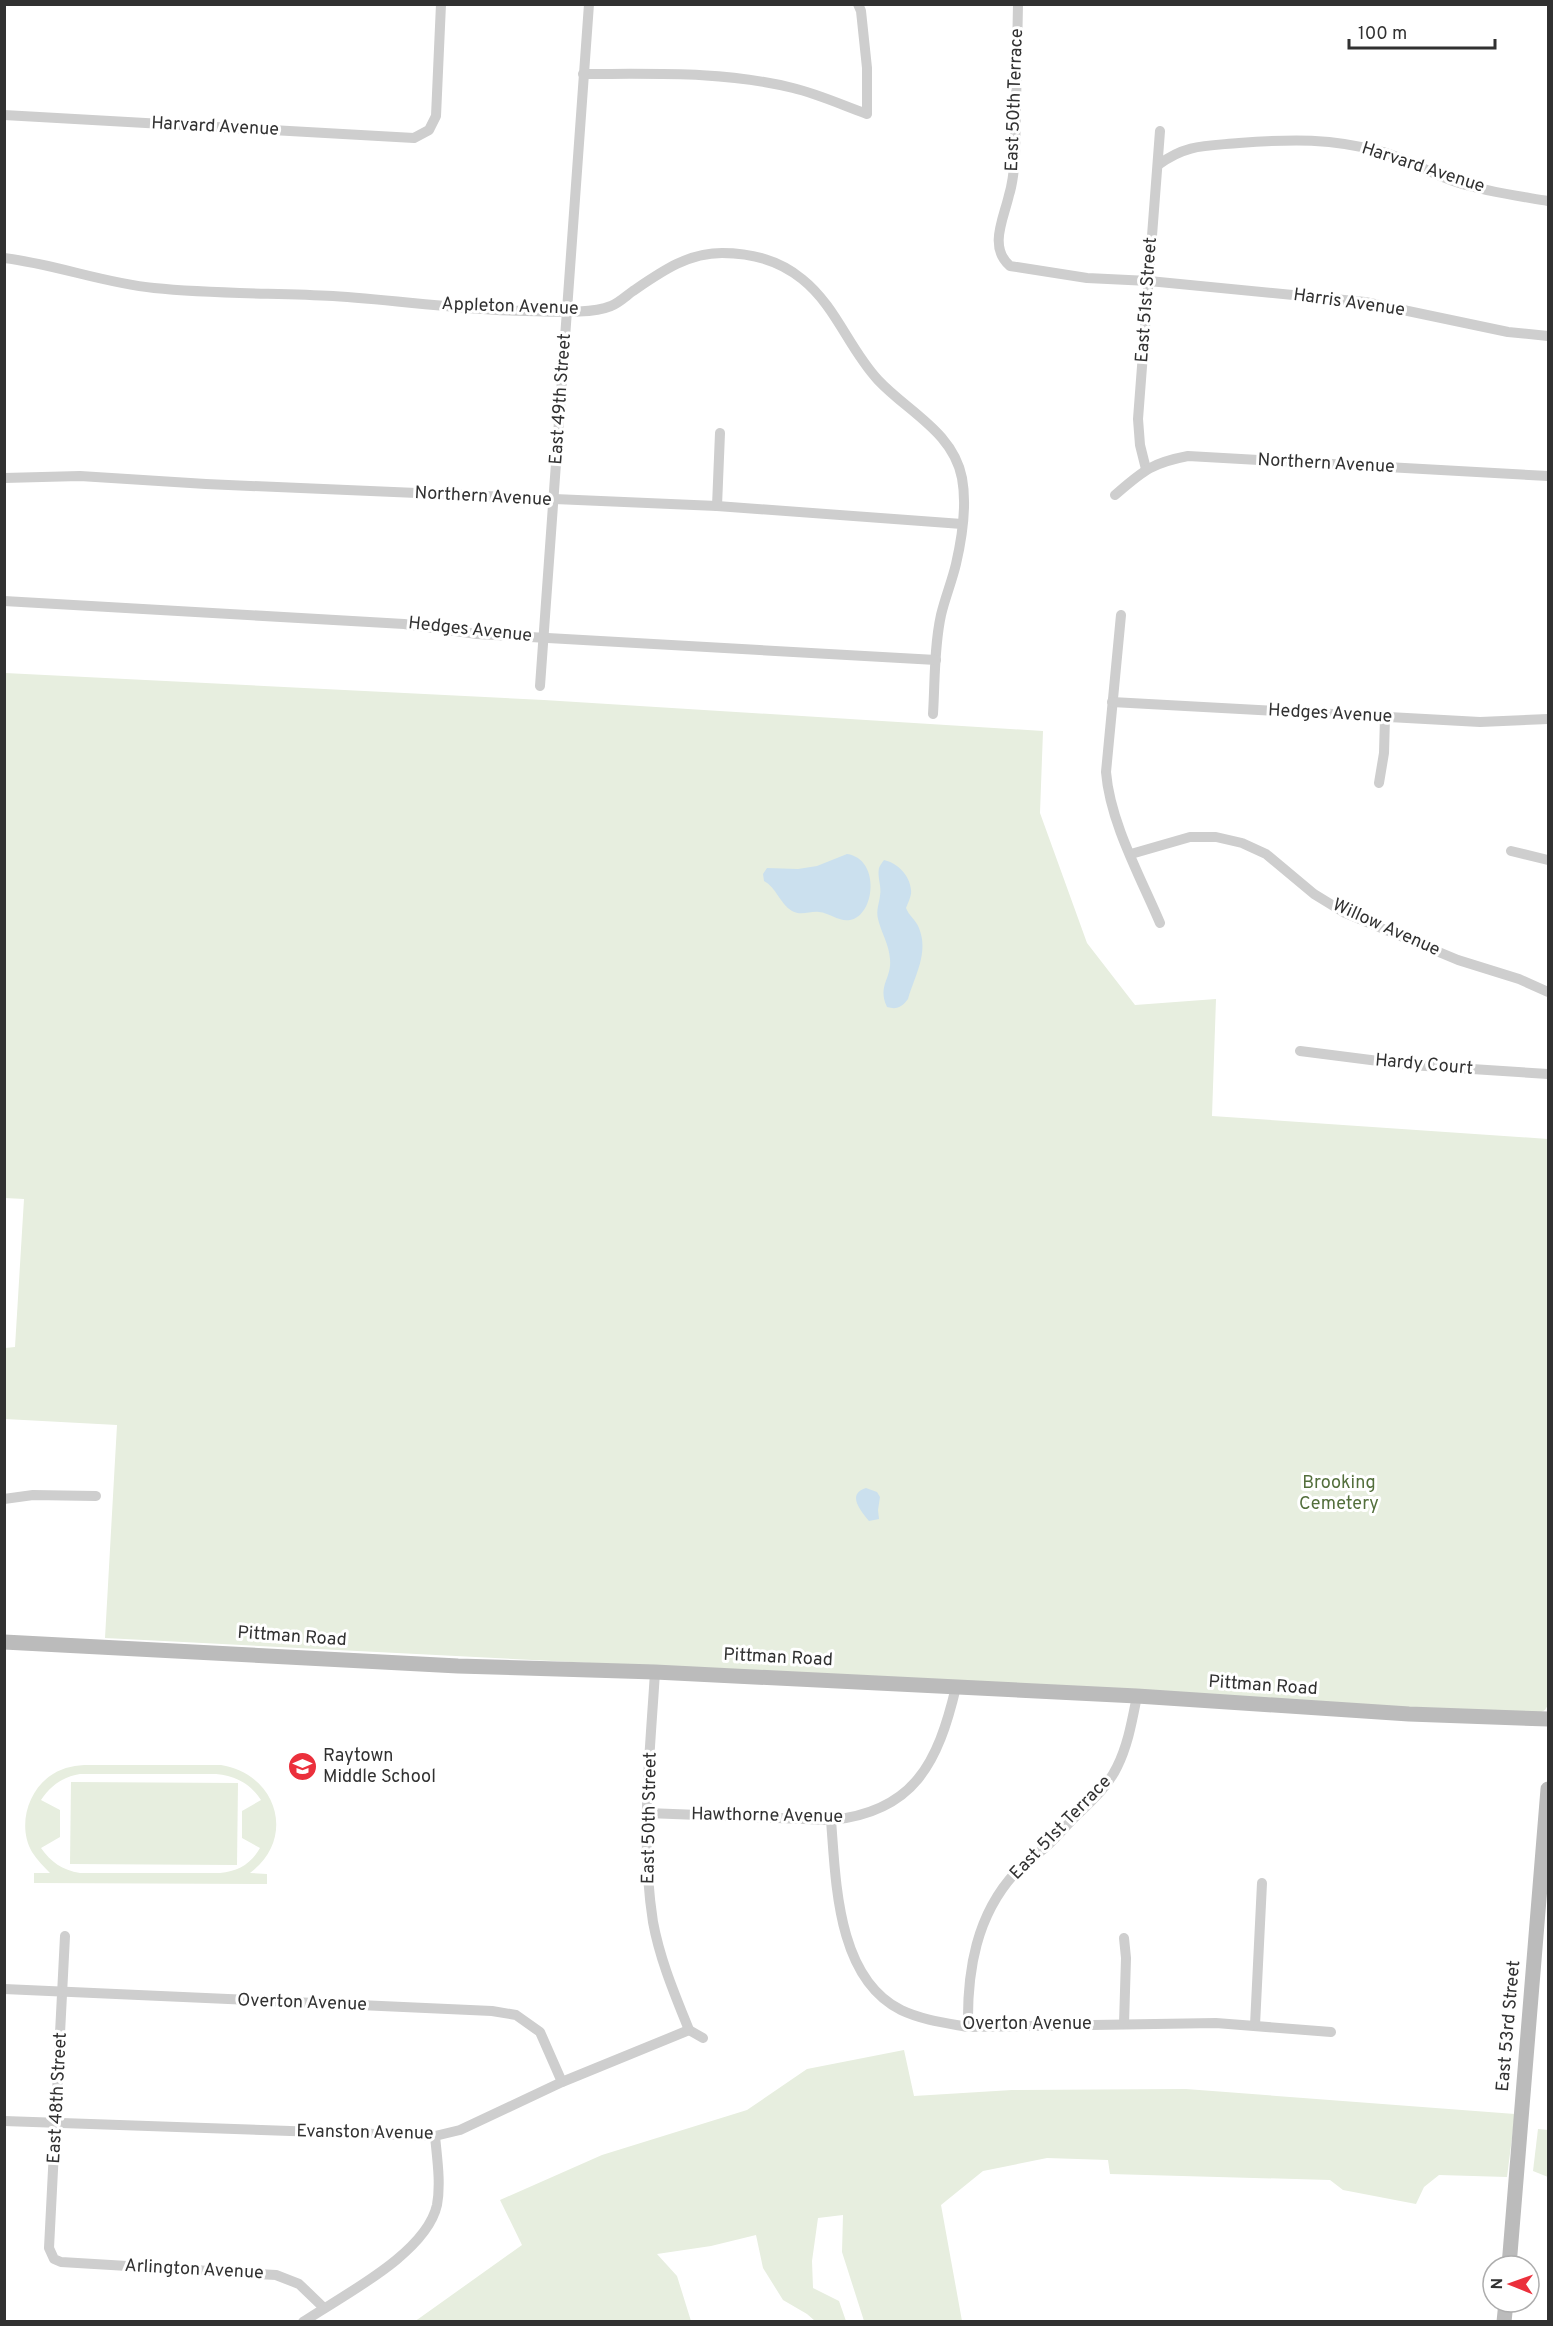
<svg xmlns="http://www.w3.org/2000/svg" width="1553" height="2326" font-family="Overpass,sans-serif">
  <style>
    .green { fill: #e7eedf; fill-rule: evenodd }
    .water { fill: #cbe0ee }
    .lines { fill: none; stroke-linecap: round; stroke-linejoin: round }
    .street { stroke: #cecece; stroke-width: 10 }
    .secondary { stroke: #bbb; stroke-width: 15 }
    .labels { text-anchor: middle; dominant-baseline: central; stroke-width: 6; stroke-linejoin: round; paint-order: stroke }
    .street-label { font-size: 18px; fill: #313131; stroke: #fff }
    .park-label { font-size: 18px; fill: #536f3c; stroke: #fff }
    .poi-label { font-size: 18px; fill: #313131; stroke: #fff; text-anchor: start }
  </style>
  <rect width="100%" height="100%" fill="#fff"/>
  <!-- green -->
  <g class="green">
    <path d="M5,673L544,700L1043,731L1040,813L1087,943L1135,1005L1216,999L1212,1116L1548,1139V1705L1545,1710L1539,1713L1393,1707L748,1671L105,1638L117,1425L5,1419V1348L15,1347L24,1199L5,1198Z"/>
    <path d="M89,1765H221C277,1774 297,1838 250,1873L267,1874V1884L34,1883V1873H50C44,1867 37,1860 32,1852C17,1826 28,1789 53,1774C64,1767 76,1765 89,1765ZM80,1774H216C235,1776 250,1783 261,1800L242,1811V1838L260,1848C251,1864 238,1871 220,1873H80C62,1870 51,1862 41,1848L60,1837V1810L41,1800C51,1785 63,1777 80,1774Z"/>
    <path d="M71,1782L238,1783L237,1865L70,1864Z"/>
    <path d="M904,2050L914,2096L1012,2090L1186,2089L1515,2114L1507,2177L1439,2175L1424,2187L1416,2204L1343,2190L1330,2180L1110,2174L1108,2160L1047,2158L983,2171L941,2205L962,2321H864L842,2252L843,2215L818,2218L812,2261L813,2288L839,2301L846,2321H815L807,2314L783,2300L763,2268L756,2235L711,2246L657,2254L677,2276L691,2321L414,2322L522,2245L500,2200L602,2155L747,2110L807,2069Z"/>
    <path d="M1538,2129L1548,2130V2177L1533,2171Z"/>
  </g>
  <!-- water -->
  <g class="water">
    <path d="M847,854C881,859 875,916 850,920C839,922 830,913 819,912C810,911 801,916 792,911C780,904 776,887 764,881L763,874L767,868L798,869L817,866Z"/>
    <path d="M884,860C897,863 910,875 911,890C912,895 908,903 906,908C909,916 916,920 919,928C929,953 915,975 908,999C902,1007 897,1010 887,1007C877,985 892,979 890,959C889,944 881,932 878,919C876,910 879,904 880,896C882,887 877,877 879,868C880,865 882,863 884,860Z"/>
    <path d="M866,1488L877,1492L880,1497L878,1510L879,1519L869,1521C861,1511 846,1494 866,1488Z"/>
  </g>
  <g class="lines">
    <!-- street -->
    <g class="street">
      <path d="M1018,4L1015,157C1014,170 1013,183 1009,195C1004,218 988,247 1010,266L1087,278L1149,281L1365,302L1508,332L1548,336"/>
      <path d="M583,74C653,74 725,71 793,88C818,94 842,105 867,114V68L861,11L858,4"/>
      <path d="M4,115L414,138L429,130L436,116L441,4"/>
      <path d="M1158,165C1186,144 1206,146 1239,143C1292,139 1331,138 1383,152C1410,160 1433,175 1459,183C1488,192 1519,196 1548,201"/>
      <path d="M4,258C55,264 103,283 154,288C213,294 274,293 333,296C397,300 461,310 525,311C549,311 589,315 611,306C619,303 626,296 633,291C661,272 687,253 722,253C753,253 779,260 802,279C836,306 849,349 878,380C908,412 953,432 962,478C967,505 962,538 956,564C952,581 945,598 941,615C934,647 935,682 933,714"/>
      <path d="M1146,469L1140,445L1138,419L1160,131"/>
      <path d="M4,478L80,476L206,484L717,506L962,524"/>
      <path d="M1115,495C1143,471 1151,463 1188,456L1548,476"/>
      <path d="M717,506L720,433"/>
      <path d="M4,601L404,624L477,634L936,660"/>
      <path d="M1121,615L1106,772C1110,822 1140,876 1160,923"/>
      <path d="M540,686L589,4"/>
      <path d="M1112,702L1480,722L1548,719"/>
      <path d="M1379,783L1384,753L1385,717"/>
      <path d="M1511,851L1548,860"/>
      <path d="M1131,854L1190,837H1216L1242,843L1266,854L1314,894L1345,913L1458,960L1519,979L1548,992"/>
      <path d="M1300,1051L1410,1065L1548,1074"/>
      <path d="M4,1499L33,1495L96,1496"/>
      <path d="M655,1672C650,1755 640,1839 653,1922C660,1960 675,1995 689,2030"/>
      <path d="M647,1813L831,1820C914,1812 938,1763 956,1687"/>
      <path d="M831,1820C836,1883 837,1978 901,2010C922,2020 946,2023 968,2027L1216,2023L1331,2032"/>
      <path d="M65,1936L49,2248L54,2259L61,2262L276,2275L299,2284L324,2308"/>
      <path d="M1124,1938L1126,1958L1124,2024"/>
      <path d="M4,1989L492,2011L516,2015L540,2032L562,2082"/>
      <path d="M1255,2025L1262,1883"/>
      <path d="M968,2027C967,1971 976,1915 1016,1872C1025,1862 1037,1855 1047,1846C1056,1838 1064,1828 1073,1819C1089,1803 1107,1788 1117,1767C1128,1745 1132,1721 1137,1696"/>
      <path d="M689,2030L703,2038"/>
      <path d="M4,2121L435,2136L460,2130L562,2082L689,2030"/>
      <path d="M303,2322C343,2295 426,2254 437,2205C441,2183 437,2158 435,2136"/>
    </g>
    <!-- secondary -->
    <g class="secondary">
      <path d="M4,1642L458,1666L655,1672L1137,1696L1409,1714L1548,1719"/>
      <path d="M1509,2266L1548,1789"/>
      <path d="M1504,2322L1506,2302"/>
    </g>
  </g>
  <!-- icons -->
  <defs>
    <symbol id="school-disc" viewBox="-11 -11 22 22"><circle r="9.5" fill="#eb303c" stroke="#fff"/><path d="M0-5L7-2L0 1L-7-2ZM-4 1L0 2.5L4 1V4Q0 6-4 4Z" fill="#fff"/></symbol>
  </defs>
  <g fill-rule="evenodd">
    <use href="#school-disc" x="286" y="1750" width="33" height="33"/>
  </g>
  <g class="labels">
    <!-- street labels -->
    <g class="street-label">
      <text transform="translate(1015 100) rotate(-88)">East 50th Terrace</text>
      <text transform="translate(215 127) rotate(3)">Harvard Avenue</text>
      <text transform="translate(1423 168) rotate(18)">Harvard Avenue</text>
      <text transform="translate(1147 300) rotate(-86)">East 51st Street</text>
      <text transform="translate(1349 303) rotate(8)">Harris Avenue</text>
      <text transform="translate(510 307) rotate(2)">Appleton Avenue</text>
      <text transform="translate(561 399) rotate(-86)">East 49th Street</text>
      <text transform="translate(1326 464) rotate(3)">Northern Avenue</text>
      <text transform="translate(483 497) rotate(3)">Northern Avenue</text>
      <text transform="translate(470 630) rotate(6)">Hedges Avenue</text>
      <text transform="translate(1330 714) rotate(3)">Hedges Avenue</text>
      <text transform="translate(1386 928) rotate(24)">Willow Avenue</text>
      <text transform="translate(1424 1065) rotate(5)">Hardy Court</text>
      <text transform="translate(292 1637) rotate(4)">Pittman Road</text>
      <text transform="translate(778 1658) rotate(3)">Pittman Road</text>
      <text transform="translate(1263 1686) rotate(4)">Pittman Road</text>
      <text transform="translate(767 1816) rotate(1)">Hawthorne Avenue</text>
      <text transform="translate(650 1818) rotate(-89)">East 50th Street</text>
      <text transform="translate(1061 1828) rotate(-46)">East 51st Terrace</text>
      <text transform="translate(302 2003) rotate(2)">Overton Avenue</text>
      <text x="1027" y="2024">Overton Avenue</text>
      <text transform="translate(1509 2026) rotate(-85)">East 53rd Street</text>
      <text transform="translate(58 2098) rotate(-87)">East 48th Street</text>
      <text transform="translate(365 2133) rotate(1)">Evanston Avenue</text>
      <text transform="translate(194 2270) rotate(3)">Arlington Avenue</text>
    </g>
    <!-- park labels -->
    <g class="park-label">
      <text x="1339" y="1483">Brooking<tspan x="1339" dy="21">Cemetery</tspan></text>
    </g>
    <!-- poi labels -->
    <g class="poi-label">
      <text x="323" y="1756">Raytown<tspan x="323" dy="21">Middle School</tspan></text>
    </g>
  </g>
  <!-- border -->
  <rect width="1553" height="2326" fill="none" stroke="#313131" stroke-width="12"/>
  <!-- north arrow -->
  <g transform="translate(1511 2284) rotate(271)"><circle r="28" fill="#ffffff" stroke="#adadad" stroke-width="1.5"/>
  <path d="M0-4.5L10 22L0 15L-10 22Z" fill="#eb303c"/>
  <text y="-9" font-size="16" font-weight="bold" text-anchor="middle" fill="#313131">N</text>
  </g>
  <!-- scale -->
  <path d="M1349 39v9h146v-9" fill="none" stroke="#313131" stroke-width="3"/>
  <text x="1358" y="39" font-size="18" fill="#313131" stroke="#ffffff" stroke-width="4.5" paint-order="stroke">100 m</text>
</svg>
